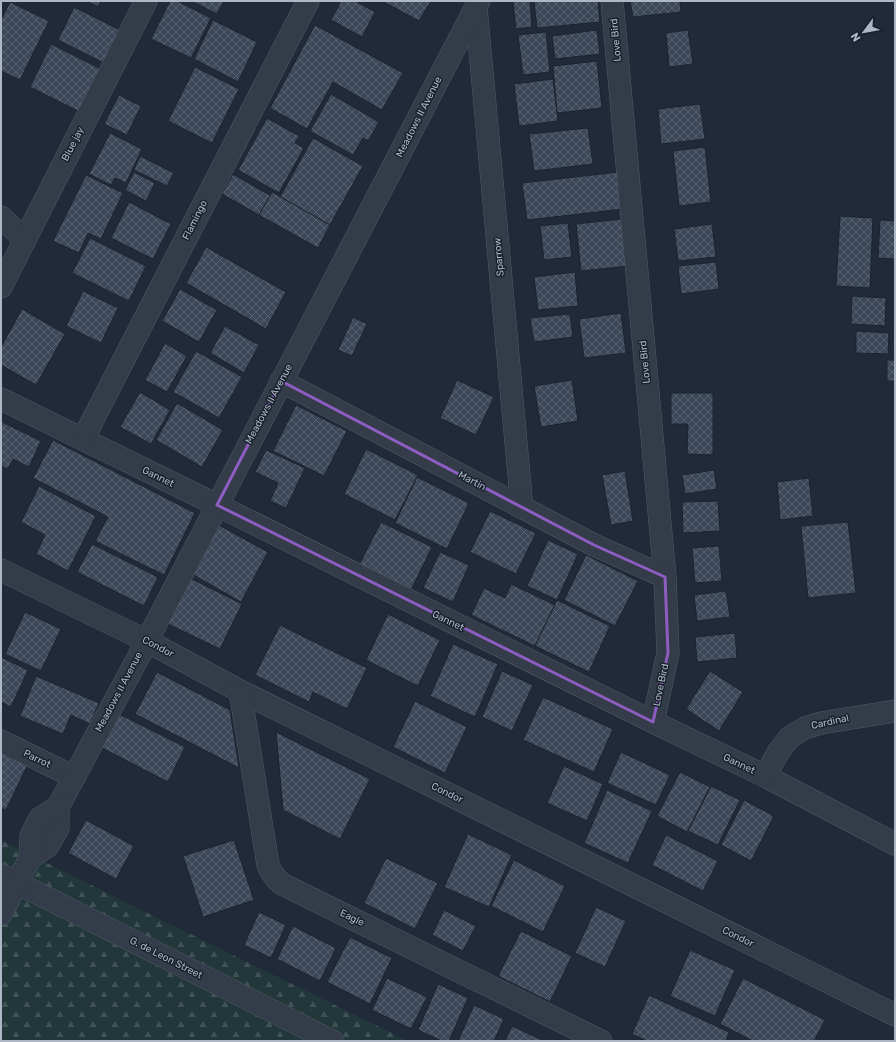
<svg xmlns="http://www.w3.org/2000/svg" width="896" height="1042" font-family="Rubik,sans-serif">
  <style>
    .forest { fill: url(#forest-firs) }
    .building { fill: url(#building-cross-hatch); stroke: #1b2330 }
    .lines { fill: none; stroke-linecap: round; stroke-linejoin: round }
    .minor-casing { stroke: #515a67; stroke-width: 23 }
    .minor { stroke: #343c49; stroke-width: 22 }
    .marked { fill: none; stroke: #8d5dc1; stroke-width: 3; stroke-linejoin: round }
    .labels { text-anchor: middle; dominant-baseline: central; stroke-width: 3; stroke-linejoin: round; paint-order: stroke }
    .street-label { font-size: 10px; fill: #aeb7c6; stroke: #19212e }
  </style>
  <defs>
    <pattern id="forest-firs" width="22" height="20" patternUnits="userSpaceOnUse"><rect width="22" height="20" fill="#22373a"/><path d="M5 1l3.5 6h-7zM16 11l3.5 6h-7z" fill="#405255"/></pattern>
    <pattern id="building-cross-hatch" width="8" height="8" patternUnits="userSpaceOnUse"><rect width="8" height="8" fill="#3c4859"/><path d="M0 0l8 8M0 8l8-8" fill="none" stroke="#56606f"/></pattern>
  </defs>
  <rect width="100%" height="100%" fill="#202a39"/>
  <!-- forest -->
  <path class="forest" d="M1,840L113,896L408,1041H1Z"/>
  <!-- building -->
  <g class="building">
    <path d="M87,1H101L98,7Z"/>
    <path d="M170,1H177L211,18L191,58L151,39Z"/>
    <path d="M191,1H224L217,14Z"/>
    <path d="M341,1H355L375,12L362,37L331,20Z"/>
    <path d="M382,1H431L419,21Z"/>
    <path d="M523,1H530L532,27L516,29L513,2Z"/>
    <path d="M534,1H598L600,22L537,28Z"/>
    <path d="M630,1H680L681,12L633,17Z"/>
    <path d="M10,2L49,21L20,80L1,71V20Z"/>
    <path d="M74,7L120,30L104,63L58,40Z"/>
    <path d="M213,20L257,42L238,82L194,59Z"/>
    <path d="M315,25L403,73L382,110L333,82L307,129L270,108Z"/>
    <path d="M597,30L600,54L555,59L552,36Z"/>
    <path d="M688,30L693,64L669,67L666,33Z"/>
    <path d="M546,32L550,72L523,75L518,35Z"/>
    <path d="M51,44L101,69L80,112L30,87Z"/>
    <path d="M597,61L602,108L557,113L553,66Z"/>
    <path d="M195,67L239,89L212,143L168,121Z"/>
    <path d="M553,79L558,121L519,126L514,84Z"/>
    <path d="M331,94L379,122L368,141L363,138L353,155L310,131Z"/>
    <path d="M119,95L141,106L127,135L104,124Z"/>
    <path d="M700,104L705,139L661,144L658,109Z"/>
    <path d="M267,118L299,136L295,143L304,148L279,193L238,170Z"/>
    <path d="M588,128L593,164L534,171L529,134Z"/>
    <path d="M110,133L142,149L126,183L115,178L111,185L89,174Z"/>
    <path d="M313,138L363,166L330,225L280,197Z"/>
    <path d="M705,147L711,202L679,206L673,151Z"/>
    <path d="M140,156L174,173L167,186L134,170Z"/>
    <path d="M134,172L155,183L146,201L125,190Z"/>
    <path d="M619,172L623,209L527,220L522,183Z"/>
    <path d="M233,174L271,196L259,215L222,194Z"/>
    <path d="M86,175L123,193L101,239L88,233L79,253L53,241Z"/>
    <path d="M272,192L330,225L318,248L259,215Z"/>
    <path d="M129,202L171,224L153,259L111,238Z"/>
    <path d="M840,216L873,218L870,288L836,286Z"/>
    <path d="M622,219L628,266L581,271L576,224Z"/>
    <path d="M880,220L895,221V259L878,258Z"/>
    <path d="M568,223L572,257L544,260L540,226Z"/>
    <path d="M712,224L716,257L678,261L674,229Z"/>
    <path d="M90,238L146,266L129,301L72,273Z"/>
    <path d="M206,247L286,292L266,329L186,283Z"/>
    <path d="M716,262L719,289L681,294L678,266Z"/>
    <path d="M575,272L578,306L538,310L534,277Z"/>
    <path d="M180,289L217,310L199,342L162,321Z"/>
    <path d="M83,291L118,308L101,343L66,326Z"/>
    <path d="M852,296L886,298L885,326L851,324Z"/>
    <path d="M22,309L65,334L36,385L1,365V347Z"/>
    <path d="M621,313L626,353L584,358L579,319Z"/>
    <path d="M570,314L573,337L534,342L530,318Z"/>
    <path d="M353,317L367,324L352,356L338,350Z"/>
    <path d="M225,326L259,345L244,373L210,353Z"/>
    <path d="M856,331L889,333L888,354L856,353Z"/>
    <path d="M165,343L187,356L167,392L145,380Z"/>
    <path d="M196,351L242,377L219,418L173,392Z"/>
    <rect x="887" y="360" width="8" height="21"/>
    <path d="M457,380L494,397L476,435L440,418Z"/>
    <path d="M572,380L578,421L541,427L534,386Z"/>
    <path d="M140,392L170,410L151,444L120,427Z"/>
    <path d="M671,393H713V455L687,454L688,424H671Z"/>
    <path d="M177,403L223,430L202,467L156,440Z"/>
    <path d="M296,405L347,431L324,476L273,451Z"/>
    <path d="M2,422L41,441L29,467L13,459L8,469L1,466V424Z"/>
    <path d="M53,440L195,513L164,575L95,541L108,517L33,478Z"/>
    <path d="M366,449L418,475L395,520L344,494Z"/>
    <path d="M266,450L305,468L286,508L270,501L278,483L255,472Z"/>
    <path d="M714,470L717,489L685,494L682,475Z"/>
    <path d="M625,471L633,521L611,525L602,475Z"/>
    <path d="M417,477L469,503L447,549L395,523Z"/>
    <path d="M809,478L813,516L780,520L777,482Z"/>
    <path d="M39,486L96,516L68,571L36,554L45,535L21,522Z"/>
    <path d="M718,501L720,531L683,533L682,502Z"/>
    <path d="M490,511L536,533L516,574L470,552Z"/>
    <path d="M381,522L432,547L410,592L358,567Z"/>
    <path d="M848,522L856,593L808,598L801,526Z"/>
    <path d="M217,524L268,552L241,602L190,573Z"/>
    <path d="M548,540L578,554L557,600L527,586Z"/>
    <path d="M92,544L158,577L144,606L77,572Z"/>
    <path d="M719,546L722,581L695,583L692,548Z"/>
    <path d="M440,552L469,565L453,602L423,588Z"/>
    <path d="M586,555L638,581L615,626L564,600Z"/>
    <path d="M190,578L242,604L220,649L168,624Z"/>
    <path d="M511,584L555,605L535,646L471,615L484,588L505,598Z"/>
    <path d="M726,591L730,617L697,621L694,595Z"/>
    <path d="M557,600L610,626L589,672L535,646Z"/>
    <path d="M25,612L61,629L41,671L5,654Z"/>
    <path d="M388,614L440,640L418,686L366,660Z"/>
    <path d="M280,625L367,668L347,709L313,692L309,702L255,675Z"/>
    <path d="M735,633L737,658L697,662L695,637Z"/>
    <path d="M453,644L498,664L475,717L430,696Z"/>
    <path d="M1,657L28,670L11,707L1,702Z"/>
    <path d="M502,671L533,685L512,731L482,717Z"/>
    <path d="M710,671L743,692L719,731L686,709Z"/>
    <path d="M157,672L230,710L239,768L135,714Z"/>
    <path d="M36,676L99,703L90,724L71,715L63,734L20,716Z"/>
    <path d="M543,697L613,729L594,772L523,740Z"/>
    <path d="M415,701L467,727L445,773L393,747Z"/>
    <path d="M119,714L185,747L168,782L102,748Z"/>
    <path d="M276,732L370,779L340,839L283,810Z"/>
    <path d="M1,749L29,762L6,810L1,808Z"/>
    <path d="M621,752L670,775L656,805L607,783Z"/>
    <path d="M564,766L603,784L587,821L547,803Z"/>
    <path d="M680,772L710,787L687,832L657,816Z"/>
    <path d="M711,786L740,800L718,845L688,831Z"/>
    <path d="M607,790L652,811L628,863L584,843Z"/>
    <path d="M744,800L774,816L751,861L721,845Z"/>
    <path d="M86,820L134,846L116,879L68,853Z"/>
    <path d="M468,834L512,855L489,907L444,887Z"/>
    <path d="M666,835L718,861L703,891L652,865Z"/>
    <path d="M234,840L254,900L203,917L183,856Z"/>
    <path d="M386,858L438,883L415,929L364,903Z"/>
    <path d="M514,860L565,886L543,932L491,906Z"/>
    <path d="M596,907L626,921L605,967L575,953Z"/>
    <path d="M444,910L476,926L463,951L432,935Z"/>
    <path d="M259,912L286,925L271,958L244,945Z"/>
    <path d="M293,926L336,948L320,981L277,959Z"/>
    <path d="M521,931L572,956L550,1002L498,976Z"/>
    <path d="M350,937L392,958L370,1004L327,982Z"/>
    <path d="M690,950L735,970L715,1016L670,996Z"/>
    <path d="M387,978L427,997L411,1029L372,1010Z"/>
    <path d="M743,978L825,1020L814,1041H753L720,1024Z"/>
    <path d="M438,984L468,998L449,1041H442L418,1030Z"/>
    <path d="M649,995L729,1032L726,1041H647L632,1034Z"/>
    <path d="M474,1005L504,1019L494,1041H458Z"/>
    <path d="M512,1026L542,1040L541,1041H505Z"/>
  </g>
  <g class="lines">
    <defs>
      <g id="minor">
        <path d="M612,1L665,577L668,653L653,722"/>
        <path d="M476,7L522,508"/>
        <path d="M1,217L25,240"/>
        <path d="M1,287L146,1"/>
        <path d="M281,381L594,545L665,577"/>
        <path d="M1,399L217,505L653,722L765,776L895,844"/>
        <path d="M83,439L308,1"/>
        <path d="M1,570L147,641L240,691L895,1015"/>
        <path d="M240,691L268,865C271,873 275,878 282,884L601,1041"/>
        <path d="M1,741L74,777"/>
        <path d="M765,776L779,751L790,737L805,728L821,723L895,711"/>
        <path d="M30,858L48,846L58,828V807L147,641L479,1"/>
        <path d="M1,875L332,1041"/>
        <path d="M1,914L30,858L31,836L40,818L58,807"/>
      </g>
    </defs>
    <!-- minor casing -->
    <use href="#minor" class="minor-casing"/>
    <!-- minor -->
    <use href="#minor" class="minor"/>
  </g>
  <!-- marked area -->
  <path class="marked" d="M281,381L594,545L665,577L668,653L653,722L217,505Z"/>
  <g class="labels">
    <!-- street labels -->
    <g class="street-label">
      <text transform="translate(616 40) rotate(-95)">Love Bird</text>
      <text transform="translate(419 117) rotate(-63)">Meadows II Avenue</text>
      <text transform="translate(73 144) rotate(-63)">Blue jay</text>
      <text transform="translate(195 220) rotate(-63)">Flamingo</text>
      <text transform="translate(499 257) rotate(-95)">Sparrow</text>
      <text transform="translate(645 362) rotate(-95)">Love Bird</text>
      <text transform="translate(269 404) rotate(-62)">Meadows II Avenue</text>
      <text transform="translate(158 477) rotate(26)">Gannet</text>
      <text transform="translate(472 481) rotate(28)">Martin</text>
      <text transform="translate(448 621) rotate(26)">Gannet</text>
      <text transform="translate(158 647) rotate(28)">Condor</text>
      <text transform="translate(661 685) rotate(-78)">Love Bird</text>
      <text transform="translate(119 692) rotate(-62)">Meadows II Avenue</text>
      <text transform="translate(830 722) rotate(-12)">Cardinal</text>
      <text transform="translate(37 759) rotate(26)">Parrot</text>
      <text transform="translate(739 764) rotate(26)">Gannet</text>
      <text transform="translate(447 793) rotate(26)">Condor</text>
      <text transform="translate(352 918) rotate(26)">Eagle</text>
      <text transform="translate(738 937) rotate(26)">Condor</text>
      <text transform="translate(166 958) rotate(27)">G. de Leon Street</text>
    </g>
  </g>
  <!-- border -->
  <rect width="896" height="1042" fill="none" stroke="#aeb7c6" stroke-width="4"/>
  <!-- north arrow -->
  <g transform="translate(864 32) rotate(238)" stroke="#19212e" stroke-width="3" paint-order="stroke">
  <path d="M0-3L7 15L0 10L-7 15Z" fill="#aeb7c6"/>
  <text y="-6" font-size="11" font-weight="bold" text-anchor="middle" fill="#aeb7c6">N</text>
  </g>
</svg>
